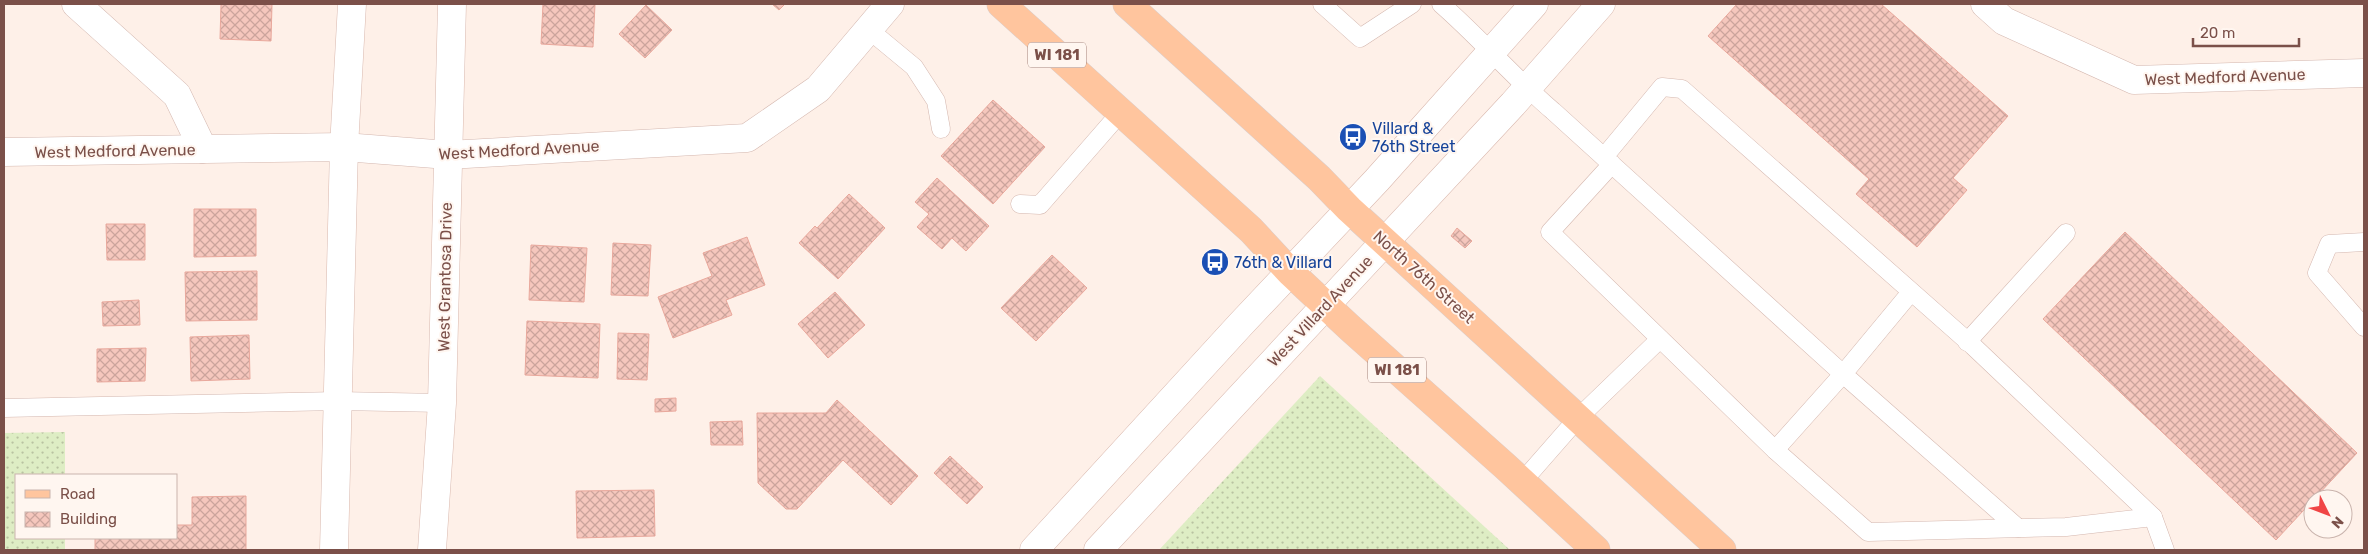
<svg xmlns="http://www.w3.org/2000/svg" width="2368" height="554" font-family="Rubik,sans-serif">
  <style>
    .grass { fill: url(#grass-dots) }
    .building { fill: url(#building-cross-hatch); stroke: #e9a89c }
    .lines { fill: none; stroke-linecap: round; stroke-linejoin: round }
    .lane-casing { stroke: #d4b7af; stroke-width: 19 }
    .street-casing { stroke: #d4b7af; stroke-width: 29 }
    .secondary-casing { stroke: #d9b8ae; stroke-width: 29 }
    .primary-casing { stroke: #dacecc; stroke-width: 29 }
    .lane { stroke: #fff; stroke-width: 18 }
    .street { stroke: #fff; stroke-width: 28 }
    .secondary { stroke: #fff; stroke-width: 28 }
    .primary { stroke: #ffc59e; stroke-width: 28 }
    .labels { text-anchor: middle; dominant-baseline: central; stroke-width: 4; stroke-linejoin: round; paint-order: stroke }
    .shield { fill: #fff6f0; stroke: #a3827b; stroke-width: 1 }
    .shield-label { font-size: 15px; font-weight: bold; fill: #7b5049 }
    .street-label { font-size: 16px; fill: #7b5049; stroke: #fff6f0 }
    .transit-label { font-size: 16px; fill: #164399; stroke: #fff6f0; text-anchor: start }
  </style>
  <defs>
    <pattern id="grass-dots" width="8" height="8" patternUnits="userSpaceOnUse" patternTransform="scale(1.25)"><rect width="8" height="8" fill="#deedc4"/><path d="M2 2h.1M6 6h.1" fill="none" stroke="#b9c2a1" stroke-width="1.8" stroke-linecap="round"/></pattern>
    <pattern id="building-cross-hatch" width="8" height="8" patternUnits="userSpaceOnUse" patternTransform="scale(1.25)"><rect width="8" height="8" fill="#f5c7bd"/><path d="M0 0l8 8M0 8l8-8" fill="none" stroke="#cba49c"/></pattern>
  </defs>
  <rect width="100%" height="100%" fill="#fef0e8"/>
  <!-- grass -->
  <g class="grass">
    <path d="M1320,376L1510,550H1159Z"/>
    <path d="M65,432V475H16V538H65V550H4V433Z"/>
  </g>
  <!-- building -->
  <g class="building">
    <path d="M221,4H272L271,41L220,39Z"/>
    <path d="M543,4H595L593,47L541,44Z"/>
    <path d="M772,4H785L779,10Z"/>
    <path d="M1737,4H1881L2008,116L1953,178L1967,190L1917,247L1856,194L1869,179L1708,36Z"/>
    <path d="M646,5L672,30L645,58L619,34Z"/>
    <path d="M993,100L1045,147L993,204L941,156Z"/>
    <path d="M937,178L989,226L966,251L952,238L942,249L917,227L929,214L915,202Z"/>
    <path d="M849,194L885,228L838,279L799,243L815,226L817,228Z"/>
    <path d="M194,209H256V256L194,257Z"/>
    <path d="M106,224H145V260H107Z"/>
    <path d="M1457,228L1472,241L1465,248L1451,236Z"/>
    <path d="M2125,232L2357,453L2276,540L2043,319Z"/>
    <path d="M747,237L765,285L726,300L732,315L673,338L658,297L712,276L703,253Z"/>
    <path d="M613,243L651,245L648,296L611,295Z"/>
    <path d="M531,245L587,248L584,302L529,300Z"/>
    <path d="M1052,255L1087,288L1036,341L1001,308Z"/>
    <path d="M257,271V320L186,321L185,272Z"/>
    <path d="M835,292L865,325L828,358L798,324Z"/>
    <path d="M139,300L140,325L103,326L102,302Z"/>
    <path d="M527,321L600,324L598,378L525,375Z"/>
    <path d="M618,333L649,334L647,380L617,379Z"/>
    <path d="M249,335L250,379L191,381L190,337Z"/>
    <path d="M146,348L145,381L97,382V349Z"/>
    <path d="M676,398V411L655,412V399Z"/>
    <path d="M837,400L918,476L891,505L843,460L797,509H786L758,483L757,413H826Z"/>
    <path d="M742,421L743,445H711L710,422Z"/>
    <path d="M950,456L983,487L967,504L934,473Z"/>
    <path d="M654,490L655,536L577,538L576,491Z"/>
    <path d="M246,496V550H95V538H176V525H192V497Z"/>
  </g>
  <g class="lines">
    <defs>
      <g id="lane">
        <path d="M1322,4L1360,38L1412,4"/>
        <path d="M1441,4C1480,38 1514,78 1553,111L1843,374L1775,450L1550,232L1612,164"/>
        <path d="M868,29L914,67L936,101L941,129"/>
        <path d="M1604,157L1662,87L1682,89L1973,346L2153,517L2165,550"/>
        <path d="M1020,204L1040,205L1121,112"/>
        <path d="M2364,242L2329,244L2317,273L2364,327"/>
        <path d="M1911,292L1843,374L2018,528"/>
        <path d="M1967,342L2066,233"/>
        <path d="M4,408L338,401L442,403"/>
        <path d="M1775,450L1868,532L2066,527L2153,517"/>
        <path d="M1522,482L1578,418L1660,339"/>
      </g>
      <g id="street">
        <path d="M76,4L177,95L203,149"/>
        <path d="M1985,4L2004,21L2134,80L2364,73"/>
        <path d="M4,152L344,147L448,155L747,138L818,89L890,4"/>
      </g>
      <g id="secondary">
        <path d="M334,550L344,147L352,4"/>
        <path d="M432,550L442,403L452,4"/>
        <path d="M1034,550L1241,324L1377,180L1534,4"/>
        <path d="M1098,550L1513,104L1601,4"/>
      </g>
      <g id="primary">
        <path d="M1001,4L1251,230L1290,272L1350,328L1506,467L1596,550"/>
        <path d="M1127,4L1319,178L1349,209L1722,550"/>
      </g>
    </defs>
    <!-- lane casing -->
    <use href="#lane" class="lane-casing"/>
    <!-- street casing -->
    <use href="#street" class="street-casing"/>
    <!-- secondary casing -->
    <use href="#secondary" class="secondary-casing"/>
    <!-- primary casing -->
    <use href="#primary" class="primary-casing"/>
    <!-- lane -->
    <use href="#lane" class="lane"/>
    <!-- street -->
    <use href="#street" class="street"/>
    <!-- secondary -->
    <use href="#secondary" class="secondary"/>
    <!-- primary -->
    <use href="#primary" class="primary"/>
  </g>
  <!-- icons -->
  <defs>
    <symbol id="bus-disc" viewBox="-11 -11 22 22"><circle r="9.5" fill="#1a4fb4" stroke="#fff6f0"/><path d="M-5-6H5V4H4V6H2V4H-2V6H-4V4H-5ZM-3.5-4V0h7V-4ZM-3.5 1.2v1.5H-2V1.2ZM2 1.2v1.5H3.5V1.2Z" fill="#fff"/></symbol>
  </defs>
  <g fill-rule="evenodd">
    <use href="#bus-disc" x="1337" y="121" width="32" height="32"/>
    <use href="#bus-disc" x="1199" y="246" width="32" height="32"/>
  </g>
  <g class="labels">
    <!-- shield labels -->
    <g class="shield">
      <rect x="1028" y="42.5" width="58" height="25" rx="4"/>
      <rect x="1368" y="357.5" width="58" height="25" rx="4"/>
    </g>
    <g class="shield-label">
      <text x="1057" y="55">WI 181</text>
      <text x="1397" y="370">WI 181</text>
    </g>
    <!-- street labels -->
    <g class="street-label">
      <text transform="translate(2225 77) rotate(-2)">West Medford Avenue</text>
      <text transform="translate(519 150) rotate(-3)">West Medford Avenue</text>
      <text transform="translate(115 151) rotate(-1)">West Medford Avenue</text>
      <text transform="translate(445 277) rotate(-89)">West Grantosa Drive</text>
      <text transform="translate(1424 277) rotate(42)">North 76th Street</text>
      <text transform="translate(1320 311) rotate(-47)">West Villard Avenue</text>
    </g>
    <!-- transit labels -->
    <g class="transit-label">
      <text x="1372" y="128">Villard &amp;<tspan x="1372" dy="18">76th Street</tspan></text>
      <text x="1234" y="262">76th &amp; Villard</text>
    </g>
  </g>
  <!-- border -->
  <rect width="2368" height="554" fill="none" stroke="#7b5049" stroke-width="10"/>
  <!-- legend -->
  <rect x="15" y="474" width="162" height="65" fill="#fff6f0" stroke="#cab4ad"/>
  <rect x="25" y="490" width="25" height="8" fill="#ffc59e" stroke="#cab4ad"/>
  <text x="60" y="499" font-size="15" fill="#7b5049">Road</text>
  <rect x="25" y="512" width="25" height="15" fill="url(#building-cross-hatch)" stroke="#cab4ad"/>
  <text x="60" y="524" font-size="15" fill="#7b5049">Building</text>
  <!-- north arrow -->
  <g transform="translate(2328 514) rotate(132)"><circle r="24" fill="#fff6f0" stroke="#cab4ad"/>
  <path d="M0-4L9 19L0 12L-9 19Z" fill="#f04545"/>
  <text y="-8" font-size="14" font-weight="bold" text-anchor="middle" fill="#7b5049">N</text>
  </g>
  <!-- scale -->
  <path d="M2193 38v8h106v-8" fill="none" stroke="#7b5049" stroke-width="2.5"/>
  <text x="2200" y="38" font-size="15" fill="#7b5049" stroke="#fff6f0" stroke-width="4" paint-order="stroke">20 m</text>
</svg>
